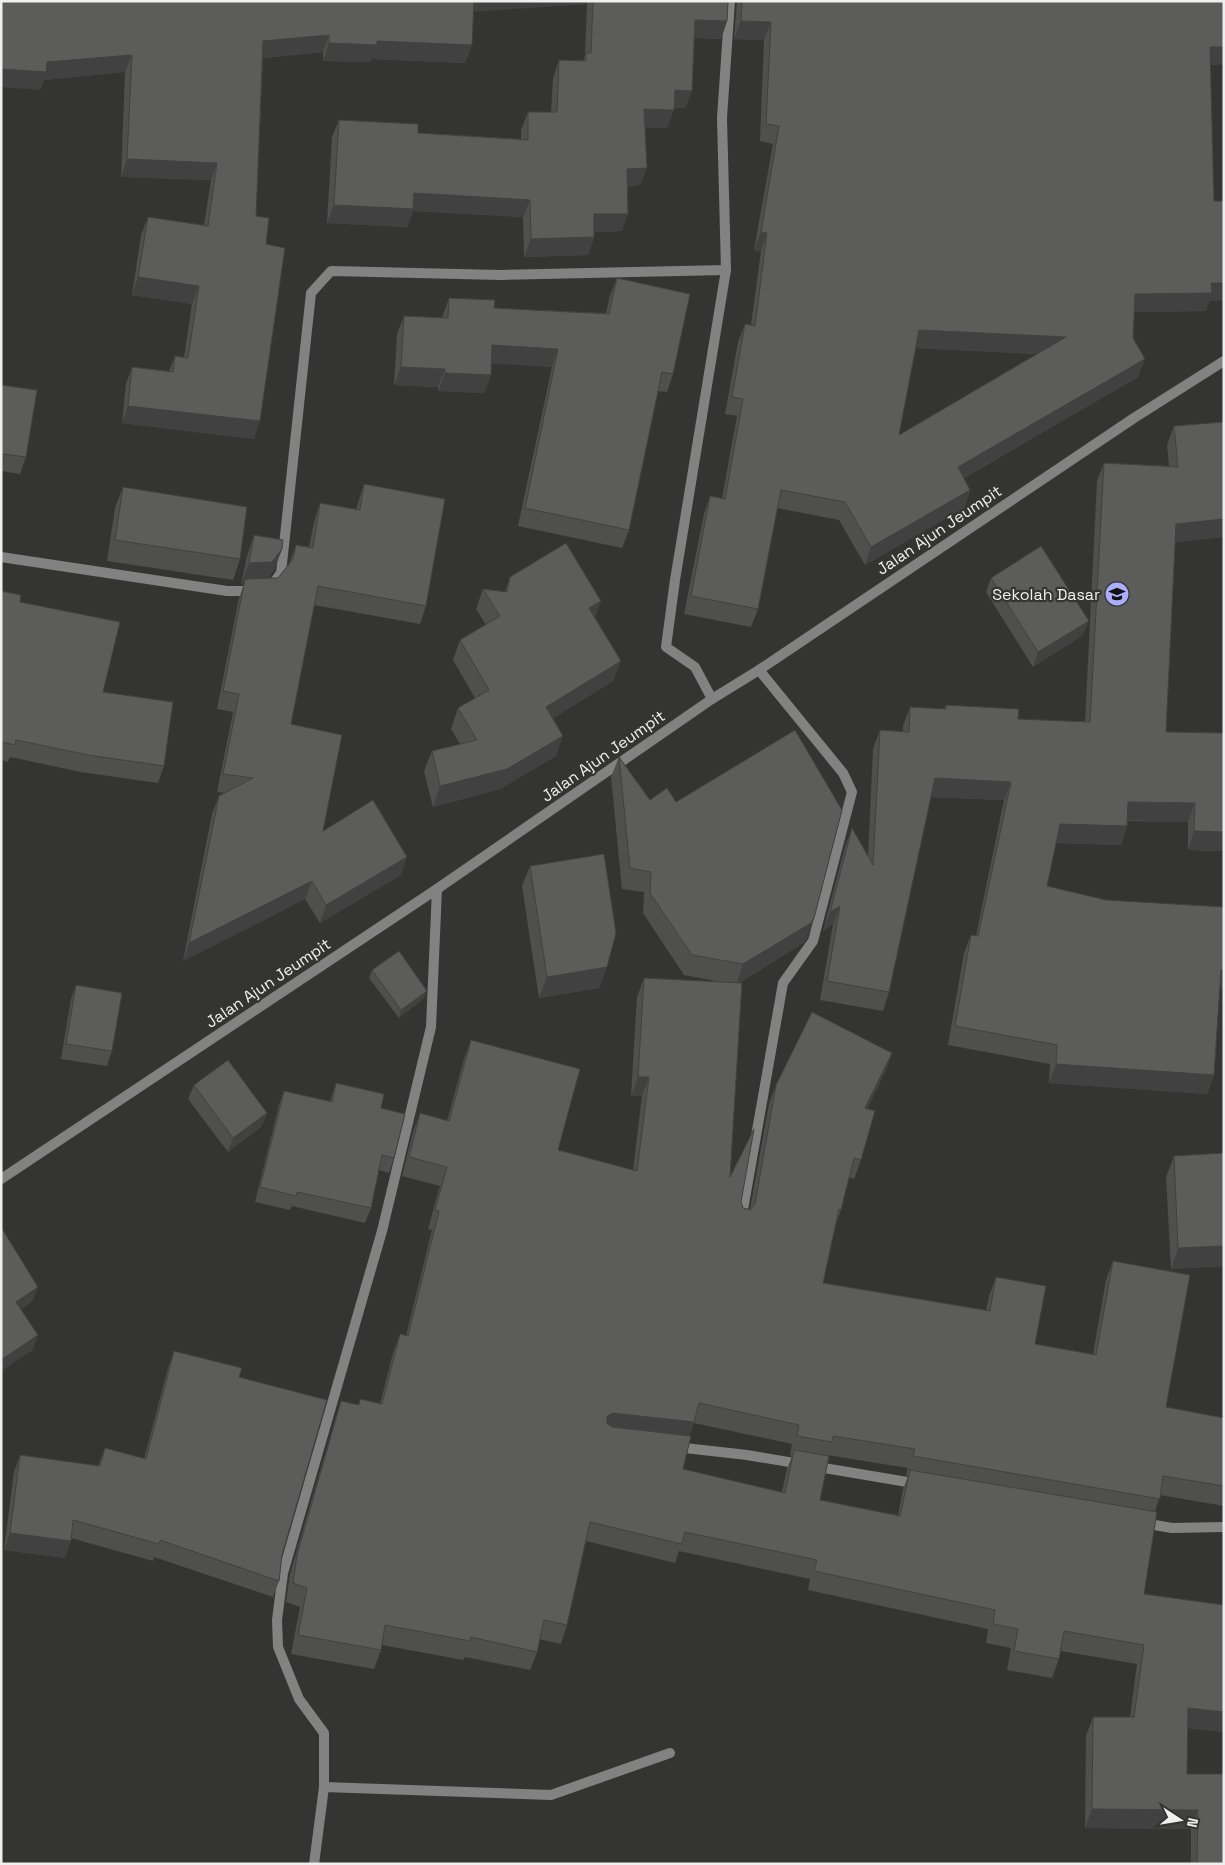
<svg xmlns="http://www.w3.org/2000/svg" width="1225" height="1865" font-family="'Space Grotesk',sans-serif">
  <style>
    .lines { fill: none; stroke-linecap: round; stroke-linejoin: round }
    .service { stroke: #818281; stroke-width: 10 }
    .minor { stroke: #818281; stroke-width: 10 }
    .tertiary { stroke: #818281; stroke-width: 10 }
    .wall { fill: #4f504e; fill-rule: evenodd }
    .shaded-wall { fill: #404140 }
    .building { fill: #5c5d5b; stroke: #404140; fill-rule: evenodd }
    .labels { text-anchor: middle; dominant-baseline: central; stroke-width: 4.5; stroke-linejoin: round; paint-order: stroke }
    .street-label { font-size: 16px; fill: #eeefee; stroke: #343533 }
    .poi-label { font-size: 16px; fill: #eeefee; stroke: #343533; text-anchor: end }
  </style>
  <rect width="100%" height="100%" fill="#343533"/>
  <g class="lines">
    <!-- service -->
    <path class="service" d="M324,1787L551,1795L670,1753"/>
    <!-- minor -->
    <g class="minor">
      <path d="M1,557L227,591H253"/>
      <path d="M269,589L281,573L311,293L331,271L501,275L726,270"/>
      <path d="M712,699L695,667L666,647L675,580L726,270L722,118L730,1"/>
      <path d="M741,1221L783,983L813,941L852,792L843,773L759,670"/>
      <path d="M676,1447L747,1455L919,1484"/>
      <path d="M1143,1523L1172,1528L1224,1527"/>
      <path d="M314,1864L324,1787V1733L299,1699L278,1647L277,1620L283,1573L382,1231L431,1027L437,889"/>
    </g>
    <!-- tertiary -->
    <path class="tertiary" d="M1,1179L437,889L712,699L759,670L1134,418L1224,361"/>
  </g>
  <!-- wall -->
  <g class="wall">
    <path d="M1,1H728L727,21L721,39L694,38L692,91L685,108H674L667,128L645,127L647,168L640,185L628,186L622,231L594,232V237L588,255L524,257L523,217L413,211L407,227L327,223L332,137L339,120L418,133L521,139V130L528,112H551L553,78L559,60L583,61L585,55L587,4L473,11L472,45L465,63L372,59L370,62L323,61V52L263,58L256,216L266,244L254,439L122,423L126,384L132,367L169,371L175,356L184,357L192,304L132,295L141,235L148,217L204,225L211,180L121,177L125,72L44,80L40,90Z"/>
    <path d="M737,1H1224V64L1210,65L1214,201H1224V300L1209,301L1206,311L1134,312L1133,338L1138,377L964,478L970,490L964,508L865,565L839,520L777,508L758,609L751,627L684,614L704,514L710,496L722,498L737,416L725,414L738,342L745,324L751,325L761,251L754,250L773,144L760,141L764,40L734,39ZM916,348L1037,354L899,435Z"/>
    <path d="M617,278L673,374L667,392L658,391L629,530L622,548L518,526L552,367L491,363V375L484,393L438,391V387L394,385L397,334L404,316L442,318L449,298L494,308L606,313L610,296Z"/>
    <path d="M1,385L26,457L20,474L2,471Z"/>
    <path d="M1224,422V537L1175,542L1166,732L1224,733V851L1188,850V822L1128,821L1121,845L1056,843L1047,886L1223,989H1220L1214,1075L1207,1094L1049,1083L1050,1064L948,1045L964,953L971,935L976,936L1004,800L931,797L889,992L883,1011L820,1000L833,924L823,931L845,847L852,828L868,856L873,749L880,730L903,732V726L910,707L944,709L946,705L1018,719L1085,722L1097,481L1104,463L1169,466L1167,445L1174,426Z"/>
    <path d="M364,484L426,606L420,624L314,605L291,724L323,831L401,875L320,923L305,899L183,961L212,814L219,796L224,793L217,792L233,712L217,709L239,598L244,584H241L247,556L254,535L282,549L274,570L268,578H278L289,564L296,545L309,547L314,522L320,503L356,510L358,503Z"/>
    <path d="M123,487L240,559L233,580L107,561L115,508Z"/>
    <path d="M510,577L601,601L595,618L613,681L553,718L556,756L500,789L433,807L424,771L432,751L460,744L451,729L458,708L475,698L453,660L460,640L486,625L476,609L483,589L505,592Z"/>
    <path d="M991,578L1083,635L1033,667L986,592Z"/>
    <path d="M1,591L20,602L103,692L164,766L158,783L81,772L10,757L8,762L1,760Z"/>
    <path d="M619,757L650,800L676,802L807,938L803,943L739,983L730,1177L743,1208L750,1209L769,1104L776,1085L892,1053L885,1072L867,1109L861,1160L854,1179L849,1177L841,1210L836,1224L823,1283L986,1310L989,1296L996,1277L1035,1344L1093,1354L1106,1280L1113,1261L1166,1407L1224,1418V1506L1160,1495L1155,1512L1144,1594L1224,1732L1187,1728V1774L1224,1864H1191V1829L1085,1828L1086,1736L1093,1717H1130L1137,1664L1061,1651L1059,1659L1052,1678L1007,1670L1011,1648L986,1643L988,1629L808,1590L810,1579L679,1551L675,1563L586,1541L567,1625L561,1644L539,1639L537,1652L530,1670L465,1657L463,1660L382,1645L381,1650L374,1669L291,1654L300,1607L286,1602L290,1574L335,1420L341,1401L358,1405L360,1399L380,1404L393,1353L400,1334L406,1336L432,1230L428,1229L440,1186L402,1176L413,1132L420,1113L447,1121L464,1059L471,1040L558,1150L633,1170L642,1096H631L637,997L644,978L721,982L684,975L643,913L644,892L622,889L611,777ZM694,1423L792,1444L790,1455L792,1456L787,1469L782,1492L683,1469L689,1436ZM827,1455L908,1468L906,1475L908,1476L903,1489L898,1515L820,1500Z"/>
    <path d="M530,866L607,967L599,988L539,998L522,886Z"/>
    <path d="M372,970L424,998L399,1018L369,978Z"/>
    <path d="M76,985L112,1051L107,1066L61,1059L71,999Z"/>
    <path d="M336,1083L381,1108L394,1158L389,1173L379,1170L371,1208L365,1223L292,1206L290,1210L255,1202L279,1105L284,1091L330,1101Z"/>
    <path d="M194,1085L267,1113L261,1127L228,1152L188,1099Z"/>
    <path d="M1224,1153V1266L1171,1269L1166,1177L1174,1156Z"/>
    <path d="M174,1351L239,1377L282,1555L279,1581L273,1597L154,1557L153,1561L71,1538L65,1558L4,1550L14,1472L20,1455L98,1466L105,1448L144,1459L168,1368Z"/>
  </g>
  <!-- shaded-wall -->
  <g class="shaded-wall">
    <path d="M471,1H588L587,4L468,12Z"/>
    <path d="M695,20L727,21L721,39L688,38Z"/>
    <path d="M741,21L771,22L764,40L734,39Z"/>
    <path d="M329,35L323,52L257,58L263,41Z"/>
    <path d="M377,41L472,45L465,63L372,59L370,62L323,61L329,43Z"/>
    <path d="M1210,47H1224V64L1203,65Z"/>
    <path d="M132,55L125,72L44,80L40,90L1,87V69L47,62Z"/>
    <path d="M675,90L692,91L685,108L668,107Z"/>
    <path d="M644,109L674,110L667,128L637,127Z"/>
    <path d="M127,159L217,163L211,180L121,177Z"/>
    <path d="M647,168L640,185L621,186L627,169Z"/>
    <path d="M414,193L530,200L523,217L413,211L407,227L327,223L334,205Z"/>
    <path d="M594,214H628L622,231L587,232Z"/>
    <path d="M761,232L767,233L761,251L754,250Z"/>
    <path d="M594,237L588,255L524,257L531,239Z"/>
    <path d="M138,277L199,286L192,304L132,295Z"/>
    <path d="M1211,283H1224V300L1209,301L1206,311L1128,312L1135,294Z"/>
    <path d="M919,330L1066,337L1059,355L913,348Z"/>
    <path d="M492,345L558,349L552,367L486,363Z"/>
    <path d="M1145,359L1138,377L951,485L958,467Z"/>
    <path d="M401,367L445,369L438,387L394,385Z"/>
    <path d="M445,373L491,375L484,393L438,391Z"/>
    <path d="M128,406L260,421L254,439L122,423Z"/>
    <path d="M970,490L964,508L865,565L871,547Z"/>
    <path d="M1224,519V537L1170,543L1176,524Z"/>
    <path d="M282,549L274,570L265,583L245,579L244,584H241L249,563Z"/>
    <path d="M601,601L594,621L589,608Z"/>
    <path d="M1089,621L1083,635L1033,667L1038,652Z"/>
    <path d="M621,661L613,681L539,727L546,707Z"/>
    <path d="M563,736L556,756L500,789L433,807L440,786Z"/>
    <path d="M935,778L1011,782L1004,800L928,797Z"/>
    <path d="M1128,802L1195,803L1188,822L1122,820Z"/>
    <path d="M1060,824L1127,826L1121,845L1053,843Z"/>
    <path d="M1194,831L1224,832V851L1188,850Z"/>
    <path d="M407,857L401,875L320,923L326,905Z"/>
    <path d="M312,881L305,899L183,961L189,943Z"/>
    <path d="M840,906L833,924L823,931L830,912Z"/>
    <path d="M814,918L807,938L803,943L736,985L743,964Z"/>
    <path d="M607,967L599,988L539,998L547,977Z"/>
    <path d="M1221,970H1224L1223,989H1214Z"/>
    <path d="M427,991L424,998L399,1018L401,1010Z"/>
    <path d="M892,1053L885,1072L858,1127L865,1108Z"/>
    <path d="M1056,1064L1214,1075L1207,1094L1049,1083Z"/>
    <path d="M638,1077H649L642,1096H631Z"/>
    <path d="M267,1113L261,1127L228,1152L233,1138Z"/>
    <path d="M1224,1246V1266L1171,1269L1178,1248Z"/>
    <path d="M38,1287L33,1301L11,1317L16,1302Z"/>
    <path d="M38,1335L33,1350L1,1371V1360Z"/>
    <path d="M613,1413L694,1422L687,1441L606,1432L607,1416Z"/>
    <path d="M10,1533L71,1541L65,1558L4,1550Z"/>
    <path d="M1188,1708L1224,1712V1732L1181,1727Z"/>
    <path d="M1092,1809L1198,1810L1191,1829L1085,1828Z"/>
  </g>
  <!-- building -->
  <g class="building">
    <path d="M1,1H474L472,45L377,41V45L329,43V35L263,41L256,216L269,218L266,244L285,248L260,421L128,406L132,367L173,372L175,356L188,358L199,286L138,277L148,217L208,226L217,163L127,159L132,55L47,62L46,72L1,69Z"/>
    <path d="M593,1H728L727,21L695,20L692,91L675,90L674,110L644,109L647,168L627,169L628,214H594V237L531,239L530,200L414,193L413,209L334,205L339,120L418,124V133L528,140V112H557L559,60L586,61V53H591Z"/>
    <path d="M742,1H1224V47H1210L1214,201H1224V283H1211L1212,293L1135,294L1133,338L1145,359L958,467L970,490L871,547L845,502L781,490L758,609L691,596L710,496L725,499L743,399L732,397L745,324L755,326L767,233L761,232L779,126L766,124L771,22L741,21ZM919,330L1066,337L899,435Z"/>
    <path d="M617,278L690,294L673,374L662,372L629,530L525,508L558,349L492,345L491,375L445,373V369L401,367L404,316L448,318L449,298L495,300L494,308L609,314Z"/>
    <path d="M1,385L37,390L26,457L4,454L1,473Z"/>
    <path d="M1224,422V519L1176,524L1166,732L1224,733V832L1194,831L1195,803L1128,802L1127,826L1060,824L1047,886L1106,900L1224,907V970H1221L1214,1075L1056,1064L1057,1045L955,1026L971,935L978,936L1011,782L935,778L889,992L827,981L840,906L830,912L852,828L873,865L880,730L909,732L910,707L946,709V705L1019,709L1018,719L1090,722L1104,463L1178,467L1174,426Z"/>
    <path d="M364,484L445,499L426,606L318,586L291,724L342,735L323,831L373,800L407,857L326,905L312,881L189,943L219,796L253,778L223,774L239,694L223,691L245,579L278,578L293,559L296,545L313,548L320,503L360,510Z"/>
    <path d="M123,487L247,507L240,559L115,540Z"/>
    <path d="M254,535L283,540L282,549L272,562L249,563Z"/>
    <path d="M566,543L601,601L589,608L621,661L546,707L563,736L507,769L440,786L432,751L477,740L458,708L489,690L460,640L500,616L483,589L507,592L510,577Z"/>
    <path d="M1041,546L1089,621L1038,652L991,578Z"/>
    <path d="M1,591L21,595L20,602L120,622L103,692L173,702L164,766L88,755L16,740L15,745L1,742Z"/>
    <path d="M795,730L842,810L814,918L811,923L743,964L692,955L650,893L651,872L630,868L619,757L650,800L667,788L676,802Z"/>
    <path d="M604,854L616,933L607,967L547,977L530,866Z"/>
    <path d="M399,951L427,991L401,1010L372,970Z"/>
    <path d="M644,978L742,983L730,1177L754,1129L741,1202L743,1208L750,1210L755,1204L776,1085L812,1012L892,1053L865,1108L875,1111L861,1160L854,1158L841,1210L839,1209L823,1283L990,1311L996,1277L1046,1286L1035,1344L1096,1355L1113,1261L1190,1275L1166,1407L1224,1418V1486L1163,1476L1160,1499L913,1456L915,1449L833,1436L832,1442L797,1436L799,1425L699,1403L694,1422L613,1413L607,1416V1423L612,1427L691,1436L683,1469L785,1493L794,1450L829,1456L820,1500L900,1516L910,1470L1157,1512L1144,1594L1224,1605V1712L1188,1708L1187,1774H1224V1864H1197L1198,1810L1092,1809L1093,1717H1134L1144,1645L1064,1631L1059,1659L1014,1651L1018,1629L993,1624L995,1610L814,1571L817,1560L685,1532L682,1544L590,1522L567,1625L544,1620L537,1652L471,1637L470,1641L385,1625L381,1650L298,1635L307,1588L293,1583L297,1555L341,1401L359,1405L360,1399L382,1404L400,1334L408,1336L439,1211L435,1210L447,1167L409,1157L420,1113L449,1121L471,1040L580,1069L558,1150L637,1171L649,1077H638Z"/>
    <path d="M76,985L122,993L112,1051L66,1044Z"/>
    <path d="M228,1060L267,1113L233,1138L194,1085Z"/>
    <path d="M336,1083L384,1094L381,1108L405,1114L394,1158L382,1155L371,1208L297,1192L296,1196L260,1187L284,1091L332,1102Z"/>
    <path d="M1224,1153V1246L1178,1248L1174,1156Z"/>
    <path d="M1,1227L38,1287L16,1302L38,1335L1,1360Z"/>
    <path d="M174,1351L242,1368L239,1377L327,1400L282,1555L279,1581L160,1540L159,1544L73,1520L71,1541L10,1533L20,1455L100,1466L105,1448L146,1459Z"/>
  </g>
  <!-- icons -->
  <defs>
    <symbol id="school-disc" viewBox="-11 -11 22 22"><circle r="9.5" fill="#abaffb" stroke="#343533"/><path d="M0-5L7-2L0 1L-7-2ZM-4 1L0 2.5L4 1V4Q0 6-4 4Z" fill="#111"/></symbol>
  </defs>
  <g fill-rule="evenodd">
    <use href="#school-disc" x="1103" y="580" width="28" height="28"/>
  </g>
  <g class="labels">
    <!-- street labels -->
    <g class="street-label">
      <text transform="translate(939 530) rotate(-34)">Jalan Ajun Jeumpit</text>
      <text transform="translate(603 756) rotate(-35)">Jalan Ajun Jeumpit</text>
      <text transform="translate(268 983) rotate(-34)">Jalan Ajun Jeumpit</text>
    </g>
    <!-- poi labels -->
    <g class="poi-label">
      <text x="1100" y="594">Sekolah Dasar</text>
    </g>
  </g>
  <!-- border -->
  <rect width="1225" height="1865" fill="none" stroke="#eeefee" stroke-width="5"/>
  <!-- north arrow -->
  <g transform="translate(1180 1820) rotate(102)" stroke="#343533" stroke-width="4" paint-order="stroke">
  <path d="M0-4L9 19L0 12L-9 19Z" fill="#eeefee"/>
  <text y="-8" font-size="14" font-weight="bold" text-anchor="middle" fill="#eeefee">N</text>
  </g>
</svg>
